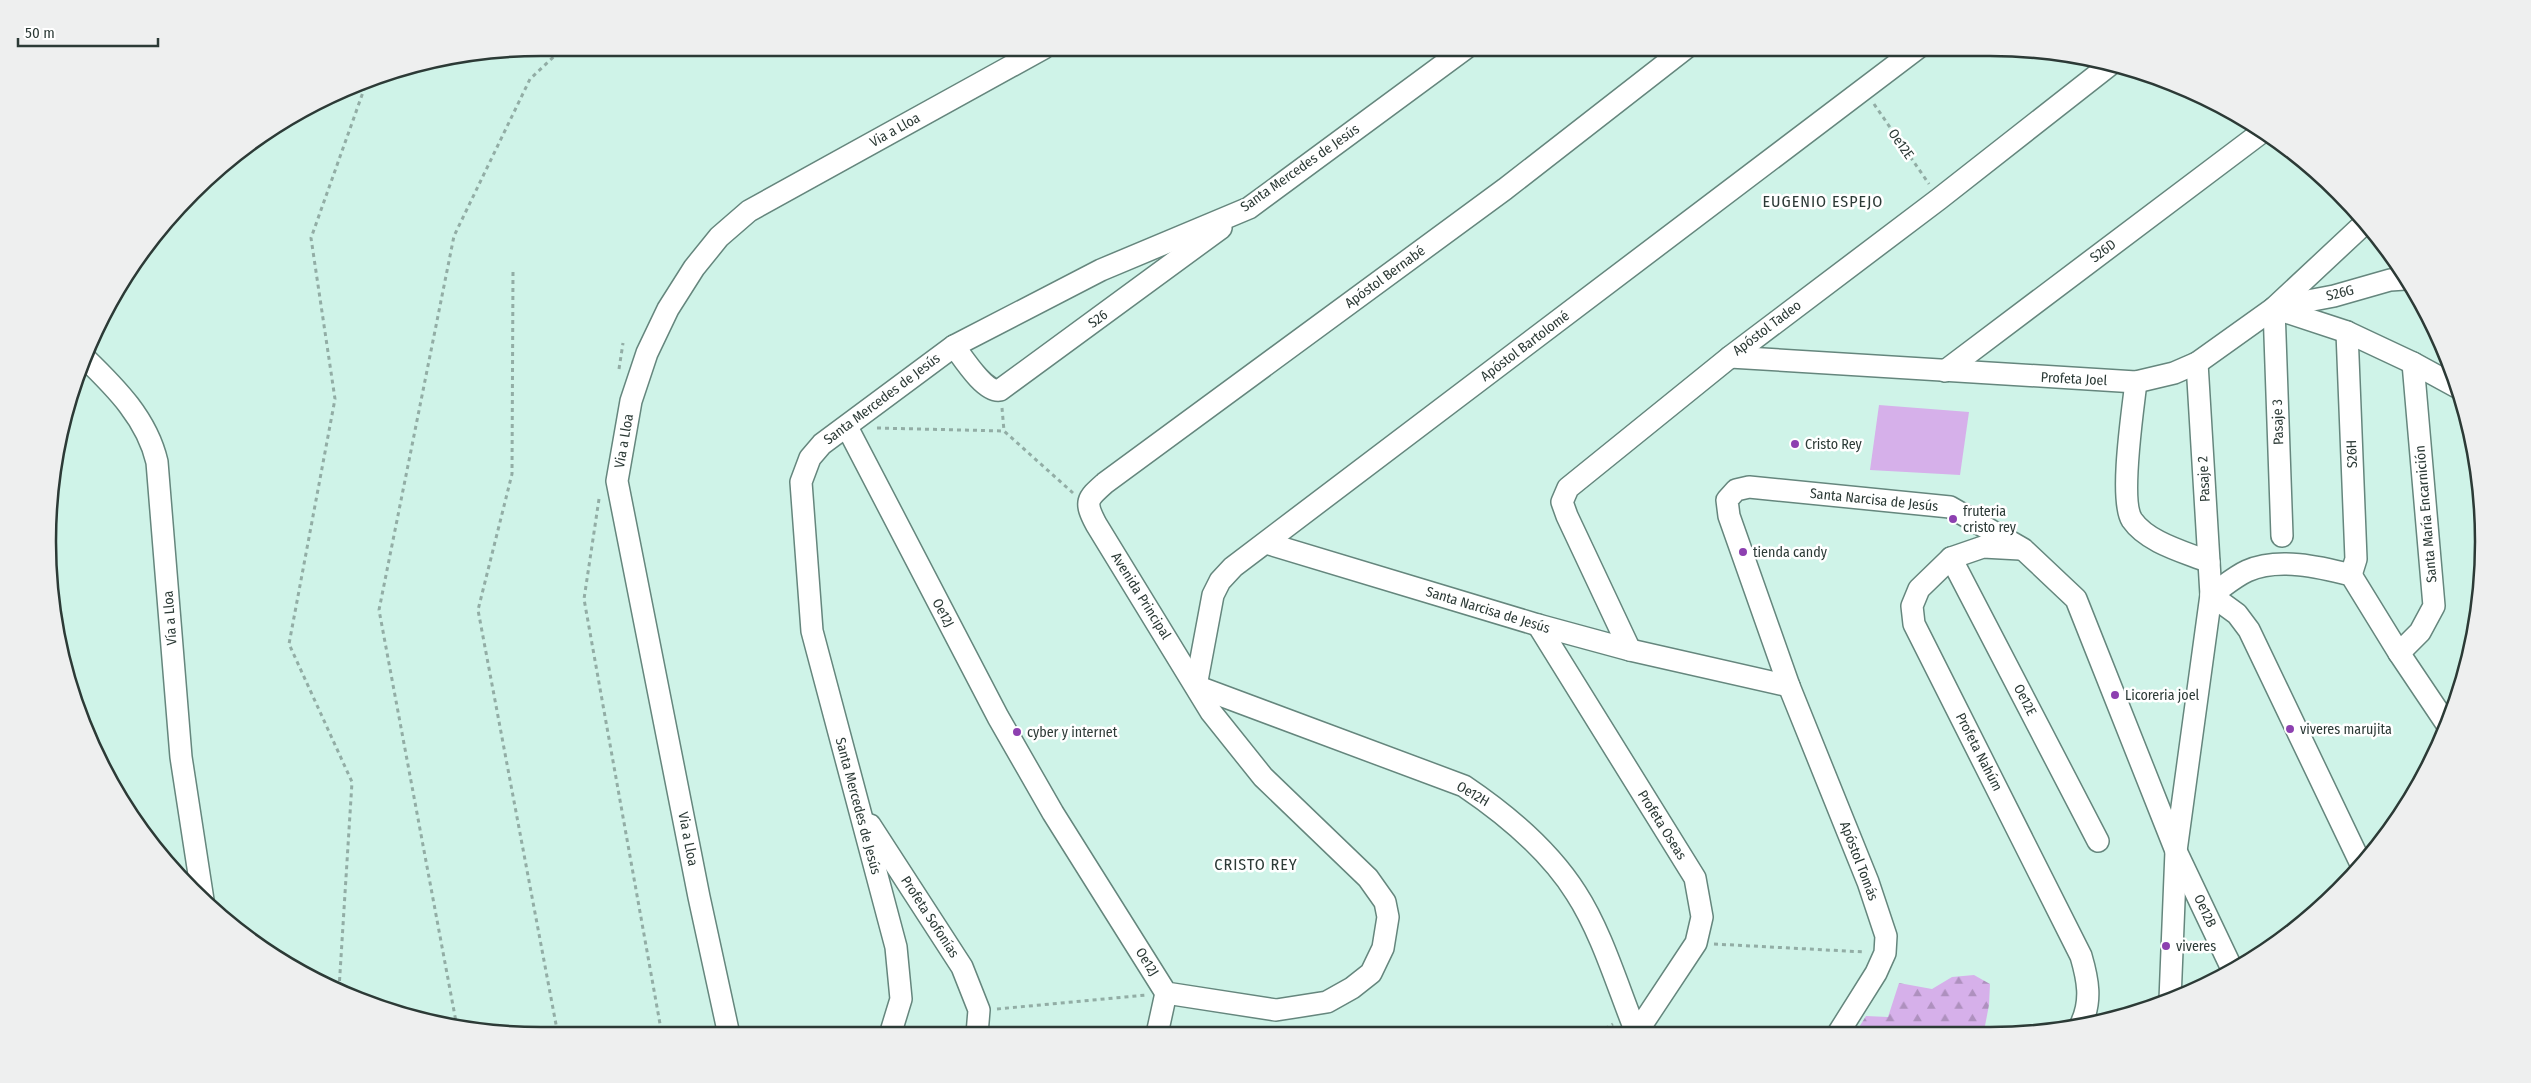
<svg xmlns="http://www.w3.org/2000/svg" width="2531" height="1083" font-family="'Fira Sans Condensed',sans-serif">
  <style>
    .forest { fill: url(#forest-firs) }
    .pitch { fill: #d6b0ea }
    .lines { fill: none; stroke-linecap: round; stroke-linejoin: round }
    .minor-casing { stroke: #65867d; stroke-width: 24 }
    .path { stroke: #92ada5; stroke-width: 3; stroke-dasharray: 4 4; stroke-linecap: butt }
    .minor { stroke: #fff; stroke-width: 21 }
    .poi-dot { fill: #8d40b0; stroke: #fff; stroke-width: 2 }
    .labels { text-anchor: middle; dominant-baseline: central; stroke-width: 5; stroke-linejoin: round; paint-order: stroke }
    .street-label { font-size: 14px; fill: #2c3a36; stroke: #fff }
    .poi-label { font-size: 14px; fill: #2c3a36; stroke: #fff; text-anchor: start }
    .quarter-label { font-size: 16px; letter-spacing: 1px; fill: #2c3a36; stroke: #fff }
    .rim { fill: none; stroke: #2c3a36; stroke-width: 2.5 }
  </style>
  <defs>
    <pattern id="forest-firs" width="22" height="20" patternUnits="userSpaceOnUse" patternTransform="scale(1.25)"><rect width="22" height="20" fill="#d6b0ea"/><path d="M5 1l3.5 6h-7zM16 11l3.5 6h-7z" fill="#ae90be"/></pattern>
  </defs>
  <rect width="100%" height="100%" fill="#cff3e8"/>
  <!-- forest -->
  <path class="forest" d="M1974,975L1990,984L1989,1005L1984,1031L1856,1032L1866,1016L1888,1017L1899,983L1932,989L1952,977Z"/>
  <!-- pitch -->
  <path class="pitch" d="M1879,405L1969,412L1960,475L1870,470Z"/>
  <g class="lines">
    <defs>
      <g id="minor">
        <path d="M2276,307L2334,296L2390,280L2405,279"/>
        <path d="M2274,308L2282,536"/>
        <path d="M2274,308L2347,332L2413,363L2457,387"/>
        <path d="M2347,332L2356,559L2351,575"/>
        <path d="M954,346C963,358 985,393 1000,390L1221,228"/>
        <path d="M1730,357L2136,382L2174,373L2197,363L2274,308L2365,223"/>
        <path d="M85,358C116,388 147,419 157,462L181,757L203,900"/>
        <path d="M1945,371L2262,132"/>
        <path d="M2136,382C2133,409 2119,500 2132,520C2148,543 2185,552 2209,562"/>
        <path d="M847,427L998,717L1053,813L1166,993L1276,1010L1327,1002L1352,988L1371,973L1383,948L1388,917L1385,902L1368,878L1263,777L1211,712L1096,524C1084,501 1087,499 1105,483L1505,189L1686,48"/>
        <path d="M1266,543L1538,625L1630,650L1789,686"/>
        <path d="M2020,549L1983,547L1951,558L1919,589L1912,606L1914,624L2081,956C2088,980 2092,1001 2081,1024"/>
        <path d="M1951,558L2098,841"/>
        <path d="M2211,595C2223,587 2234,577 2247,571C2278,557 2320,567 2351,575L2399,653L2446,723"/>
        <path d="M2211,595L2237,614L2249,630L2360,862"/>
        <path d="M1538,625L1695,878L1702,917L1696,943L1637,1032"/>
        <path d="M1630,650L1567,516L1562,502L1568,488L1730,357L1939,199L2111,64"/>
        <path d="M2399,653L2420,632L2434,606L2413,363"/>
        <path d="M1196,686L1213,595L1220,581L1233,567L1918,48"/>
        <path d="M1196,686L1464,786C1507,815 1548,849 1576,893C1602,933 1618,988 1636,1032"/>
        <path d="M870,825L962,967L979,1010L977,1034"/>
        <path d="M2170,1000L2176,851L2211,595L2197,363"/>
        <path d="M1839,1032L1876,973L1885,953L1886,936L1868,882L1789,686L1729,516L1727,500L1736,490L1749,487L1950,507L2023,549L2076,599L2176,851L2233,971"/>
        <path d="M1157,1034L1166,993"/>
        <path d="M729,1035L699,897L617,481L631,401L647,353L668,309L694,268L719,237L749,211L1044,48"/>
        <path d="M890,1035L901,999L896,947L812,631L801,482L810,458L822,444L954,346L1101,270L1249,208L1466,48"/>
      </g>
    </defs>
    <!-- minor casing -->
    <use href="#minor" class="minor-casing"/>
    <!-- path -->
    <g class="path">
      <path d="M1874,104L1929,184"/>
      <path d="M513,272L512,474L478,610L558,1035"/>
      <path d="M619,369L623,343"/>
      <path d="M1002,408L1004,431L1073,493"/>
      <path d="M877,428L1004,431"/>
      <path d="M599,499L584,599L662,1035"/>
      <path d="M1714,944L1865,952"/>
      <path d="M339,989L352,782L289,644L335,399L311,238L367,81"/>
      <path d="M997,1009L1146,995"/>
      <path d="M457,1027L379,610L454,236L530,79L563,48"/>
      <path d="M1598,1033L1613,1024"/>
    </g>
    <!-- minor -->
    <use href="#minor" class="minor"/>
  </g>
  <!-- markers -->
  <g class="poi-dot">
    <circle cx="1795" cy="444" r="5"/>
    <circle cx="1953" cy="519" r="5"/>
    <circle cx="1743" cy="552" r="5"/>
    <circle cx="2115" cy="695" r="5"/>
    <circle cx="2290" cy="729" r="5"/>
    <circle cx="1017" cy="732" r="5"/>
    <circle cx="2166" cy="946" r="5"/>
  </g>
  <g class="labels">
    <!-- street labels -->
    <g class="street-label">
      <text transform="translate(895 130) rotate(-29)">Via a Lloa</text>
      <text transform="translate(1901 144) rotate(55)">Oe12E</text>
      <text transform="translate(1300 168) rotate(-35)">Santa Mercedes de Jesús</text>
      <text transform="translate(2103 251) rotate(-37)">S26D</text>
      <text transform="translate(1385 277) rotate(-36)">Apóstol Bernabé</text>
      <text transform="translate(2340 293) rotate(-14)">S26G</text>
      <text transform="translate(1098 319) rotate(-36)">S26</text>
      <text transform="translate(1767 328) rotate(-37)">Apóstol Tadeo</text>
      <text transform="translate(1525 346) rotate(-37)">Apóstol Bartolomé</text>
      <text transform="translate(2074 379) rotate(3)">Profeta Joel</text>
      <text transform="translate(882 399) rotate(-37)">Santa Mercedes de Jesús</text>
      <text transform="translate(2278 422) rotate(-92)">Pasaje 3</text>
      <text transform="translate(624 441) rotate(-80)">Via a Lloa</text>
      <text transform="translate(2352 454) rotate(-92)">S26H</text>
      <text transform="translate(2204 479) rotate(-93)">Pasaje 2</text>
      <text transform="translate(1874 500) rotate(6)">Santa Narcisa de Jesús</text>
      <text transform="translate(2426 514) rotate(-95)">Santa María Encarnición</text>
      <text transform="translate(1141 596) rotate(58)">Avenida Principal</text>
      <text transform="translate(1488 610) rotate(17)">Santa Narcisa de Jesús</text>
      <text transform="translate(943 613) rotate(62)">Oe12J</text>
      <text transform="translate(170 618) rotate(-94)">Vía a Lloa</text>
      <text transform="translate(2025 700) rotate(63)">Oe12E</text>
      <text transform="translate(1979 752) rotate(63)">Profeta Nahúm</text>
      <text transform="translate(1473 794) rotate(30)">Oe12H</text>
      <text transform="translate(858 806) rotate(75)">Santa Mercedes de Jesús</text>
      <text transform="translate(1662 825) rotate(58)">Profeta Oseas</text>
      <text transform="translate(688 839) rotate(79)">Via a Lloa</text>
      <text transform="translate(1859 861) rotate(69)">Apóstol Tomás</text>
      <text transform="translate(2205 911) rotate(65)">Oe12B</text>
      <text transform="translate(930 917) rotate(57)">Profeta Sofonías</text>
      <text transform="translate(1147 962) rotate(58)">Oe12J</text>
    </g>
    <!-- poi labels -->
    <g class="poi-label">
      <text x="1805" y="444">Cristo Rey</text>
      <text x="1963" y="511">fruteria<tspan x="1963" dy="16">cristo rey</tspan></text>
      <text x="1753" y="552">tienda candy</text>
      <text x="2125" y="695">Licoreria joel</text>
      <text x="2300" y="729">viveres marujita</text>
      <text x="1027" y="732">cyber y internet</text>
      <text x="2176" y="946">viveres</text>
    </g>
    <!-- quarter labels -->
    <g class="quarter-label">
      <text x="1823" y="201">EUGENIO ESPEJO</text>
      <text x="1256" y="864">CRISTO REY</text>
    </g>
  </g>
  <!-- crop -->
  <path d="M0 0H2531V1083H0ZM541 56H1990A485 485 0 0 1 2475 541V542A485 485 0 0 1 1990 1027H541A485 485 0 0 1 56 542V541A485 485 0 0 1 541 56Z" fill="#eeefef" fill-rule="evenodd"/>
  <path class="rim" d="M541 56H1990A485 485 0 0 1 2475 541V542A485 485 0 0 1 1990 1027H541A485 485 0 0 1 56 542V541A485 485 0 0 1 541 56Z"/>
  <!-- scale -->
  <path d="M18 38v8h140v-8" fill="none" stroke="#2c3a36" stroke-width="2.5"/>
  <text x="25" y="38" font-size="15" fill="#2c3a36" stroke="#ffffff" stroke-width="4" paint-order="stroke">50 m</text>
</svg>
